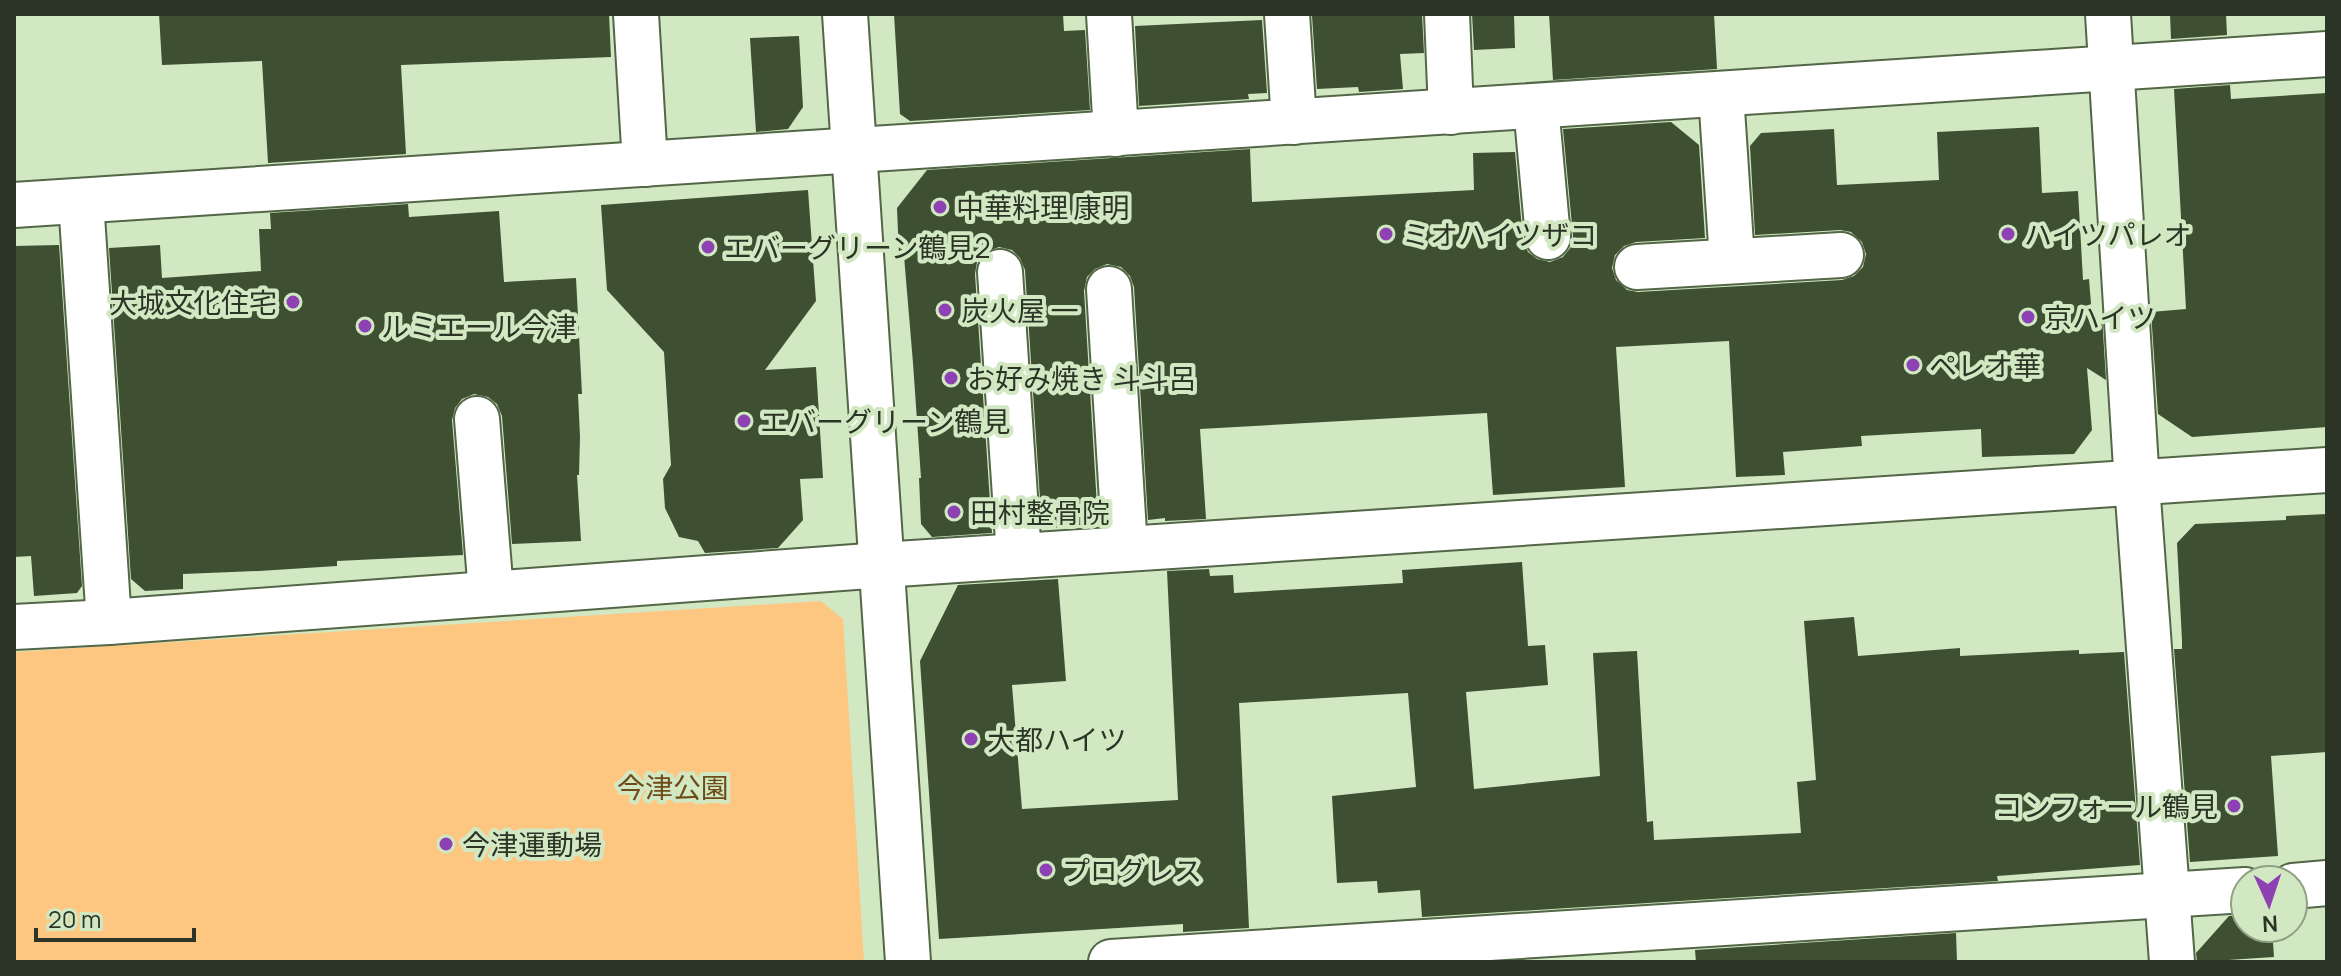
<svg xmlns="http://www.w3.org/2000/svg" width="2341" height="976" font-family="Manrope,'Noto Sans JP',sans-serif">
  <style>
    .green { fill: #fdc781 }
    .building { fill: #3e5031 }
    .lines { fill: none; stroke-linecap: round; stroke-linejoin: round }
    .minor-casing { stroke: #536646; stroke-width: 48 }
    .minor { stroke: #fff; stroke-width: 44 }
    .poi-dot { fill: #8d41b2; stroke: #d2e8c3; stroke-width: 3 }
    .labels { text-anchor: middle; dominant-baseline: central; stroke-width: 8; stroke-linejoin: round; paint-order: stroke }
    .poi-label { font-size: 28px; fill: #2c3426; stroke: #d2e8c3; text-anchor: start }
    .park-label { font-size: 28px; fill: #6e4c19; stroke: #d2e8c3 }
  </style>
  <rect width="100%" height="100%" fill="#d2e8c3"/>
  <!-- green -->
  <path class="green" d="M821,601L843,619L864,962H14V652Z"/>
  <!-- building -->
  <g class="building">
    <path d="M159,14H609L611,57L401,65L406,154L268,163L262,61L162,65Z"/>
    <path d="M894,14H1063L1064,31L1085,30L1090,110L910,121L900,114Z"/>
    <path d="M1351,14H1422L1424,53L1400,54L1403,89L1359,92L1358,87L1317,89L1312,16Z"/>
    <path d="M1472,14H1514L1515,48L1474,50Z"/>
    <path d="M1549,14H1714L1717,69L1553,80Z"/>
    <path d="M2170,14H2226L2227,35L2171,39Z"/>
    <path d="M1262,20L1267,93L1248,94L1249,99L1139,106L1135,26Z"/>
    <path d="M799,36L803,107L788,129L756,132L750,38Z"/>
    <path d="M2230,85L2231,99L2327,93V427L2192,437L2158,414L2151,312L2186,309L2174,89Z"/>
    <path d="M1671,122L1699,145L1705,238L1636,242L1624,246L1615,255L1612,268L1616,280L1627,290L1638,292L1842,280L1854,276L1863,267L1866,254L1862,242L1851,232L1840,230L1755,235L1750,146L1761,133L1834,129L1837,185L1939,180L1937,132L2039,127L2042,193L2078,191L2083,280L2089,279L2092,316H2102L2106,380L2087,368L2092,430L2074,454L1982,457L1981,429L1861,436L1862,446L1783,452L1785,475L1736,477L1729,341L1616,347L1625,487L1493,495L1487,413L1200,429L1206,519L1165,521V518L1148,520L1134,287L1130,276L1121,267L1107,264L1095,269L1087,277L1084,291L1098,523L1042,529L1025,270L1020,258L1012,250L999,247L986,252L977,262L975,274L992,533L932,537L921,524L919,478H921L913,363L904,256H899L897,208L927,170L1250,149L1252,202L1474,190L1473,153L1515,152L1523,240L1528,252L1537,259L1550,262L1563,257L1571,247L1573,236L1563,129Z"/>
    <path d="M808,190L816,301L765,370L816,367L823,478L800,479L803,520L778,548L705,553L698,541L679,537L665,508L663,479L671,465L664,352L607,290L601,205Z"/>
    <path d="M408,204L409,217L499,211L504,282L576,278L582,394H578L580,437L579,475H577L581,541L512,544L502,416L497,404L488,397L474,394L462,399L455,408L452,420L463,555L337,561V566L259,571L183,574V589L145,591L131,579L109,248L160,245L162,278L261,271L259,229H271L270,213Z"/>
    <path d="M59,245L82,586L77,593L34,596L31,556L14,557V246Z"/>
    <path d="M2327,514V752L2271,756L2278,856L2190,862L2174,649H2182V641L2177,543L2195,524L2286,520V516Z"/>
    <path d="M1522,562L1528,646L1545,645L1548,685L1466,692L1474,789L1600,776L1593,653L1637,651L1647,822L1653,821L1654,840L1801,833L1797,782L1816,780L1804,621L1854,617L1858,656L1960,648V656L2079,650V654L2124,652L2140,865L1997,876L1998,881L1422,917L1420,890L1378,893L1377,881L1337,883L1332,796L1416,787L1408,693L1239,703L1249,928L1183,932V924L939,939L920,661L958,585L1058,579L1066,681L1012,685L1022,809L1178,800L1167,571L1209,569L1210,576L1233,575L1234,593L1403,583L1402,570Z"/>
    <path d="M2245,915V928H2272L2274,957L2197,962L2196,953L2229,916Z"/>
    <path d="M1956,933L1957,962H1696L1695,950Z"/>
  </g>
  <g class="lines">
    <defs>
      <g id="minor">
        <path d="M636,14L645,164"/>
        <path d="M845,14L908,962"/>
        <path d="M1109,14L1116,134"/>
        <path d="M1287,14L1294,122"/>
        <path d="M1447,14L1451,112"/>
        <path d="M2108,14L2137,484L2172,962"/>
        <path d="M1721,94L1732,260"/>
        <path d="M1536,106L1548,237"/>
        <path d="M81,201L109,622"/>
        <path d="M14,205L2327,54"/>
        <path d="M1637,267L1841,255"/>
        <path d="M1000,272L1019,556"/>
        <path d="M1109,289L1125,549"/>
        <path d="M477,419L491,593"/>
        <path d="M14,627L109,622L882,565L2327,470"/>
        <path d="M2293,886L2327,883"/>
        <path d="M1111,962L2245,890"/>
      </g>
    </defs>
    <!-- minor casing -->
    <use href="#minor" class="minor-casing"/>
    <!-- minor -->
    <use href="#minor" class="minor"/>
  </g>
  <!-- markers -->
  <g class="poi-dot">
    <circle cx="940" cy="207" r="8"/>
    <circle cx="1386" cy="234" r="8"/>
    <circle cx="2008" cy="234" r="8"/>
    <circle cx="708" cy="247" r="8"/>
    <circle cx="293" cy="302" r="8"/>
    <circle cx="945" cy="310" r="8"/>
    <circle cx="2028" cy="317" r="8"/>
    <circle cx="365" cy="326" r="8"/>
    <circle cx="1913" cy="365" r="8"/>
    <circle cx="951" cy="378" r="8"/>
    <circle cx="744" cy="421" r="8"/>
    <circle cx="954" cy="512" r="8"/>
    <circle cx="971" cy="739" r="8"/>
    <circle cx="2234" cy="806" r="8"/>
    <circle cx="446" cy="844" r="8"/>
    <circle cx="1046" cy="870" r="8"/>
  </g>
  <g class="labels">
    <!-- poi labels -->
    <g class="poi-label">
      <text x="956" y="207">中華料理 康明</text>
      <text x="1402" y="234">ミオハイツザコ</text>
      <text x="2024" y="234">ハイツパレオ</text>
      <text x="724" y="247">エバーグリーン鶴見2</text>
      <text x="277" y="302" text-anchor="end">大城文化住宅</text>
      <text x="961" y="310">炭火屋 一</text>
      <text x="2044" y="317">京ハイツ</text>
      <text x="381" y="326">ルミエール今津</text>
      <text x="1929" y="365">ペレオ華</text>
      <text x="967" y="378">お好み焼き 斗斗呂</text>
      <text x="760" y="421">エバーグリーン鶴見</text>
      <text x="970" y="512">田村整骨院</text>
      <text x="987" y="739">大都ハイツ</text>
      <text x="2218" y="806" text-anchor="end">コンフォール鶴見</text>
      <text x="462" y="844">今津運動場</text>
      <text x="1062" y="870">プログレス</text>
    </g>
    <!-- park labels -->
    <g class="park-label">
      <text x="673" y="787">今津公園</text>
    </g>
  </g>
  <!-- border -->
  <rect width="2341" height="976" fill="none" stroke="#2c3426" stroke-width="32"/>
  <!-- north arrow -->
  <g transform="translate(2269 904) rotate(177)"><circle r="38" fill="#d2e8c3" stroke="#90a084" stroke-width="2"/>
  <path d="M0-6L14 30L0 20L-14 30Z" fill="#8d41b2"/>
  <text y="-12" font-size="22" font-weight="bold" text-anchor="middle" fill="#2c3426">N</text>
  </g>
  <!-- scale -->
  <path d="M36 928v12h158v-12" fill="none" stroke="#2c3426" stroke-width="4"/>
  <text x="48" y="928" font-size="24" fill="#2c3426" stroke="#d2e8c3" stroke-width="6" paint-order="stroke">20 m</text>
</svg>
